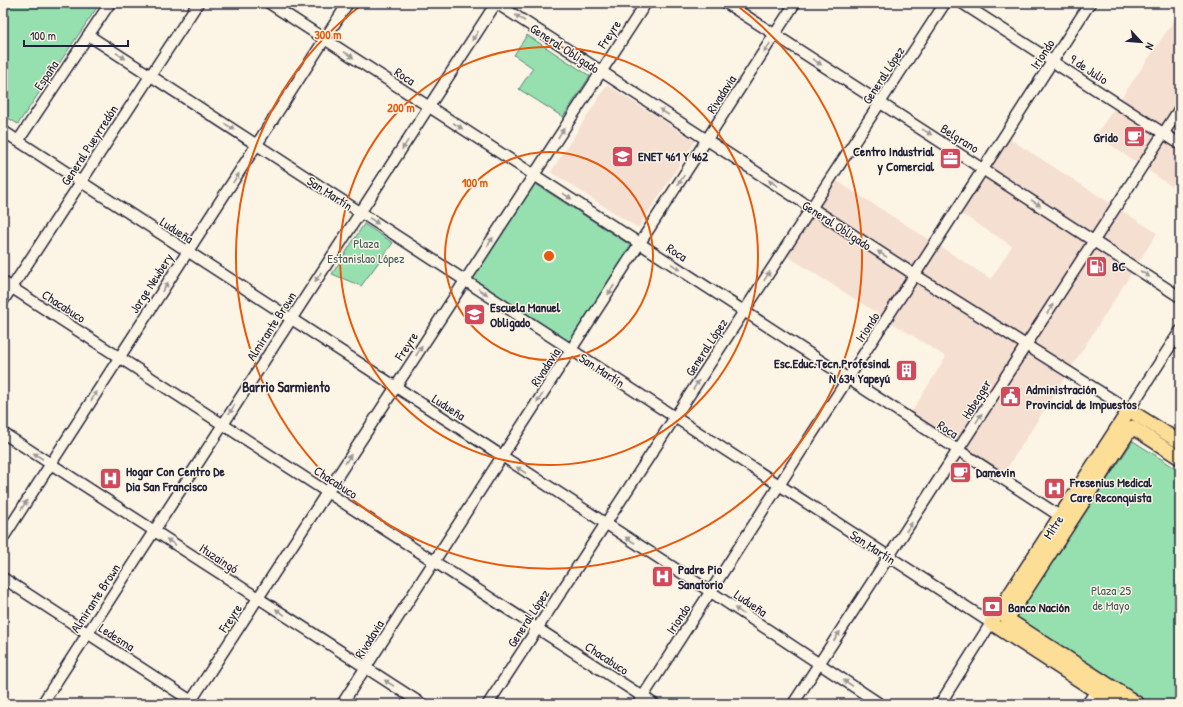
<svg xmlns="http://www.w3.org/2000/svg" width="1183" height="707" font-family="'Patrick Hand',sans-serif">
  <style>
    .built { fill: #f5dfd0 }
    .green { fill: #96e0b0; stroke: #5c8176 }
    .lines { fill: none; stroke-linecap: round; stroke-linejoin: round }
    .minor-casing { stroke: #22223b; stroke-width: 13 }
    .major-casing { stroke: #22223b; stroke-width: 16 }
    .minor { stroke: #fcf5e5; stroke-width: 10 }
    .major { stroke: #fdde96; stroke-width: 13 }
    .oneway { fill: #9a9698 }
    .ring { fill: none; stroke: #e8590c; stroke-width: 2 }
    .labels { text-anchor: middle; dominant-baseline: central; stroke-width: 3; stroke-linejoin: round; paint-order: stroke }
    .street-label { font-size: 13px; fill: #22223b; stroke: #fcf5e5 }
    .poi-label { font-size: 13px; font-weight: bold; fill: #22223b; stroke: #fcf5e5; text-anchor: start }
    .park-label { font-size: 13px; fill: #455b5e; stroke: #fcf5e5 }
    .neighbourhood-label { font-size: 14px; font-weight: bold; fill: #22223b; stroke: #fcf5e5 }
    .centre { fill: #e8590c; stroke: #fcf5e5; stroke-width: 2 }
    .ring-label { font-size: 12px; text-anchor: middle; font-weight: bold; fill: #e8590c; stroke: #fcf5e5; stroke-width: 3; stroke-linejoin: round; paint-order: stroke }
  </style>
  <rect width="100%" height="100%" fill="#fcf5e5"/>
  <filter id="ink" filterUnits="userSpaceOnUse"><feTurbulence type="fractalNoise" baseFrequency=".025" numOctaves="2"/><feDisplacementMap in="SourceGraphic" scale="8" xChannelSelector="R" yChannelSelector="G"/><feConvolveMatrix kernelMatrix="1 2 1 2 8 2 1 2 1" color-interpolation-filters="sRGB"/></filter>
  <g filter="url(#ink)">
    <!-- built -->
    <g class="built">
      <path d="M1180,12V192L1096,135Z"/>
      <path d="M607,85L695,141L638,228L551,172Z"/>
      <path d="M1005,136L1157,233L1002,476L909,416L946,357L781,252L829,176L991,279L1012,246L957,211Z"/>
    </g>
    <!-- green -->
    <g class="green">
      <path d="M3,3H100L18,124L3,115Z"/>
      <path d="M527,35L590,76L563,117L519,89L533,68L514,55Z"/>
      <path d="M534,183L633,247L569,342L471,279Z"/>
      <path d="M364,224L393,243L361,286L332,274Z"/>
      <path d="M1133,441L1180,471V704H1150L1015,618Z"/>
    </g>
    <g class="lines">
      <defs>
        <g id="minor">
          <path d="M269,3L1066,520"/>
          <path d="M726,3L1180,297"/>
          <path d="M962,3L1180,144"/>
          <path d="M88,35L991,623L940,704"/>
          <path d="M3,131L711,592L880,704"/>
          <path d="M18,141L110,3"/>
          <path d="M3,282L654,704"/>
          <path d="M3,301L198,3"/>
          <path d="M3,433L422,704"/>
          <path d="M3,538L348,3"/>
          <path d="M3,578L196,704"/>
          <path d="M42,704L496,3L915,275L1129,410L1180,331"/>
          <path d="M189,704L646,3"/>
          <path d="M342,704L795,3"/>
          <path d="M488,704L945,3"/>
          <path d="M638,704L1090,3"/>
          <path d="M793,704L1180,108"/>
          <path d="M1087,704L1099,686"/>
        </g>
        <g id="major">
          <path d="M1116,704L991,623L1129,410L1180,442"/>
          <path d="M1138,704L1007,619L1132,427L1180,458"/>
        </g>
      </defs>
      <!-- minor casing -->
      <use href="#minor" class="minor-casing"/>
      <!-- major casing -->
      <use href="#major" class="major-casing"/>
      <!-- minor -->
      <use href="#minor" class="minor"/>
      <!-- major -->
      <use href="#major" class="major"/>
    </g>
    <!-- one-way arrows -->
    <defs><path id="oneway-solid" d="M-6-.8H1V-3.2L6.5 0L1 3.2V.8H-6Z"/></defs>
    <g class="oneway">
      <use href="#oneway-solid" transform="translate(520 18) rotate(-147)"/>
      <use href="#oneway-solid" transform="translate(475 36) rotate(123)"/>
      <use href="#oneway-solid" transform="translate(767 48) rotate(123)"/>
      <use href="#oneway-solid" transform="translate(349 55) rotate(33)"/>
      <use href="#oneway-solid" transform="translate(121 56) rotate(33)"/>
      <use href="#oneway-solid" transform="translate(817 62) rotate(33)"/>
      <use href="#oneway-solid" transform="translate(664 112) rotate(-147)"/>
      <use href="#oneway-solid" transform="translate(458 126) rotate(33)"/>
      <use href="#oneway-solid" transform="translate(230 127) rotate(33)"/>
      <use href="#oneway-solid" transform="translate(927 132) rotate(32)"/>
      <use href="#oneway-solid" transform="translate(561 133) rotate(-57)"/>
      <use href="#oneway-solid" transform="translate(405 145) rotate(123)"/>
      <use href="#oneway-solid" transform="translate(236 178) rotate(-57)"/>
      <use href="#oneway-solid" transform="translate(681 180) rotate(123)"/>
      <use href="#oneway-solid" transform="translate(773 183) rotate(-147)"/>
      <use href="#oneway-solid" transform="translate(567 196) rotate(33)"/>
      <use href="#oneway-solid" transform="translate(1036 203) rotate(33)"/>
      <use href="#oneway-solid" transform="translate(374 221) rotate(33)"/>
      <use href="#oneway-solid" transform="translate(490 242) rotate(-57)"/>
      <use href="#oneway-solid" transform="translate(882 254) rotate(-147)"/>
      <use href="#oneway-solid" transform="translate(676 267) rotate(33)"/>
      <use href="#oneway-solid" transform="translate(1145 274) rotate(33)"/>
      <use href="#oneway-solid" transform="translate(767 276) rotate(-57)"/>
      <use href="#oneway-solid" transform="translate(318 277) rotate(123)"/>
      <use href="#oneway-solid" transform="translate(165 287) rotate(-57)"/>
      <use href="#oneway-solid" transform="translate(611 290) rotate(123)"/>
      <use href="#oneway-solid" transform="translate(483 292) rotate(33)"/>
      <use href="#oneway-solid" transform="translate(1050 309) rotate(-57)"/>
      <use href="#oneway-solid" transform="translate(419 351) rotate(-57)"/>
      <use href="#oneway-solid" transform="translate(696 385) rotate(-57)"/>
      <use href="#oneway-solid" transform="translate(94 396) rotate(-58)"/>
      <use href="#oneway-solid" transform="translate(540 398) rotate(123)"/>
      <use href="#oneway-solid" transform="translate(232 409) rotate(123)"/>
      <use href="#oneway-solid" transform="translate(979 418) rotate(-58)"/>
      <use href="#oneway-solid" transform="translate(38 456) rotate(-147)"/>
      <use href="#oneway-solid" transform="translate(348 459) rotate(-57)"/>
      <use href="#oneway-solid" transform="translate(521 470) rotate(-147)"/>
      <use href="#oneway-solid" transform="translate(24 505) rotate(-57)"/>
      <use href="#oneway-solid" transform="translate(909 527) rotate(-57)"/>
      <use href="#oneway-solid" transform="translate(630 540) rotate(-147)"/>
      <use href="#oneway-solid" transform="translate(171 542) rotate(-147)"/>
      <use href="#oneway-solid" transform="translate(739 611) rotate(-146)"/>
      <use href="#oneway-solid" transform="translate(280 612) rotate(-147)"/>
      <use href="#oneway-solid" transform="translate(837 636) rotate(-57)"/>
      <use href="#oneway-solid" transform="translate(389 683) rotate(-147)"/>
      <use href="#oneway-solid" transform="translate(848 683) rotate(-147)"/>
    </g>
  </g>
  <!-- distance rings -->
  <g class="ring">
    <circle cx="549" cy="256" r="104"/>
    <circle cx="549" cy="256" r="209"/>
    <path d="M735 4A313 313 0 1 1 363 4"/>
  </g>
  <!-- icons -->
  <defs>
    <symbol id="cafe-square" viewBox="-11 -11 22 22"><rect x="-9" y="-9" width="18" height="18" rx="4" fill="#d1495b" stroke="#fcf5e5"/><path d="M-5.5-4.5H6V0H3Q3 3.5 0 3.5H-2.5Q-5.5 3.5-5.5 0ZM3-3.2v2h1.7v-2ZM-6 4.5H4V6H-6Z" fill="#fff"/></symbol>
    <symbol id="school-square" viewBox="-11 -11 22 22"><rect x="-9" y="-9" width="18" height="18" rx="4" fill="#d1495b" stroke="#fcf5e5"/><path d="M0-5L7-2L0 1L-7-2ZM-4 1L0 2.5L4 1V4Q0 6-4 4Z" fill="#fff"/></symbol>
    <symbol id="office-square" viewBox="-11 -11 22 22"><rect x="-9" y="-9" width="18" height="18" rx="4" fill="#d1495b" stroke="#fcf5e5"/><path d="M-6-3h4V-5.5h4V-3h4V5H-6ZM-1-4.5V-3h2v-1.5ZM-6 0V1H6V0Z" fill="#fff"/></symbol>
    <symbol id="fuel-square" viewBox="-11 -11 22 22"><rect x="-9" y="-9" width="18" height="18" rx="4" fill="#d1495b" stroke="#fcf5e5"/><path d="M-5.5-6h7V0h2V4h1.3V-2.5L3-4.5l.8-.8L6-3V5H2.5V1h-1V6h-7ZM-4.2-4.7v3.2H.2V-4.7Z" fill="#fff"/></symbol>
    <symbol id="building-square" viewBox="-11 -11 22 22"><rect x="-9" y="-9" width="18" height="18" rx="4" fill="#d1495b" stroke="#fcf5e5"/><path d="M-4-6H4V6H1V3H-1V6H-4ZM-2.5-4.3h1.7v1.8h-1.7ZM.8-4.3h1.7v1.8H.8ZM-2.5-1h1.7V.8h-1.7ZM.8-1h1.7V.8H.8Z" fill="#fff"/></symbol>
    <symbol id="civic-square" viewBox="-11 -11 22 22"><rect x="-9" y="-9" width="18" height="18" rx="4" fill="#d1495b" stroke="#fcf5e5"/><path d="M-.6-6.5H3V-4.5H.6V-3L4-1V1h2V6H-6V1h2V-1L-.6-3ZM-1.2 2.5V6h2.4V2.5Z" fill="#fff"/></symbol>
    <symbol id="hospital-square" viewBox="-11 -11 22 22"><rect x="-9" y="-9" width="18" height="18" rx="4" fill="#d1495b" stroke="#fcf5e5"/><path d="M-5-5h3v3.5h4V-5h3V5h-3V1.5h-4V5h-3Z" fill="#fff"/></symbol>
    <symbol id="bank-square" viewBox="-11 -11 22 22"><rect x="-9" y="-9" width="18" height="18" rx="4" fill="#d1495b" stroke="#fcf5e5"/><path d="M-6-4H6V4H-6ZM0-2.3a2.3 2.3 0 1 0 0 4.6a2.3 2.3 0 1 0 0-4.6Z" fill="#fff"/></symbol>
  </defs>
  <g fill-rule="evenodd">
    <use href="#cafe-square" x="1122" y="124" width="25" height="25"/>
    <use href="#school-square" x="610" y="144" width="25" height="25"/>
    <use href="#office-square" x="938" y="146" width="25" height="25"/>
    <use href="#fuel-square" x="1084" y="254" width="25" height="25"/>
    <use href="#school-square" x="462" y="302" width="25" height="25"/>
    <use href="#building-square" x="894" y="358" width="25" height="25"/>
    <use href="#civic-square" x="998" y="384" width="25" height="25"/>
    <use href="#cafe-square" x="948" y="460" width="25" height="25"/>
    <use href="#hospital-square" x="98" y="466" width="25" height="25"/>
    <use href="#hospital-square" x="1042" y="476" width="25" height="25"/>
    <use href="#hospital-square" x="650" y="564" width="25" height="25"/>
    <use href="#bank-square" x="980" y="594" width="25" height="25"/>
  </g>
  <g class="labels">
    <!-- street labels -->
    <g class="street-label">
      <text transform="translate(609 34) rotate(-57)">Freyre</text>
      <text transform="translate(565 48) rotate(33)">General Obligado</text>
      <text transform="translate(1042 54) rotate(-57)">Iriondo</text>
      <text transform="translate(1089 69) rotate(33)">9 de Julio</text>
      <text transform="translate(46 75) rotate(-56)">España</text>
      <text transform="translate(883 75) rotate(-57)">General López</text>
      <text transform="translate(405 76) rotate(33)">Roca</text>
      <text transform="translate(721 94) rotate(-57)">Rivadavia</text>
      <text transform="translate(960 138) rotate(32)">Belgrano</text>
      <text transform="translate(89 145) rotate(-57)">General Pueyrredón</text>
      <text transform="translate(330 193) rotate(33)">San Martín</text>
      <text transform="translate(837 225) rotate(33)">General Obligado</text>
      <text transform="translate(177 230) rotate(33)">Ludueña</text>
      <text transform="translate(677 252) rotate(33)">Roca</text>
      <text transform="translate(151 283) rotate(-57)">Jorge Newbery</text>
      <text transform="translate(64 306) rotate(33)">Chacabuco</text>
      <text transform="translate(271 326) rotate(-57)">Almirante Brown</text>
      <text transform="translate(867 327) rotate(-57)">Iriondo</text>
      <text transform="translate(406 346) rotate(-57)">Freyre</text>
      <text transform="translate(706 347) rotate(-57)">General López</text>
      <text transform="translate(545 367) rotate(-57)">Rivadavia</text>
      <text transform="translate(602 370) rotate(33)">San Martín</text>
      <text transform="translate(976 399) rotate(-58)">Habegger</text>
      <text transform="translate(449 407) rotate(33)">Ludueña</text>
      <text transform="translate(948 429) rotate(33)">Roca</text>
      <text transform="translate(336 482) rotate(33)">Chacabuco</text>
      <text transform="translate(1053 527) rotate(-57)">Mitre</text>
      <text transform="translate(873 547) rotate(33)">San Martín</text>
      <text transform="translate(219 558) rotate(33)">Ituzaingó</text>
      <text transform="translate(95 598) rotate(-57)">Almirante Brown</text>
      <text transform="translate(751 603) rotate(34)">Ludueña</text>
      <text transform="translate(230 618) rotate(-57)">Freyre</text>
      <text transform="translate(528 618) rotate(-57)">General López</text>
      <text transform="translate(678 619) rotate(-57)">Iriondo</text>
      <text transform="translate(117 637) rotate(33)">Ledesma</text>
      <text transform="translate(369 639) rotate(-58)">Rivadavia</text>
      <text transform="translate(607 658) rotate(33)">Chacabuco</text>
    </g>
    <!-- poi labels -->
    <g class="poi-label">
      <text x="1118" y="137" text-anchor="end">Grido</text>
      <text x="934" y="151" text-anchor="end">Centro Industrial<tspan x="934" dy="15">y Comercial</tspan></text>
      <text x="638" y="156">ENET 461 Y 462</text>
      <text x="1112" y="266">BC</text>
      <text x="490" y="307">Escuela Manuel<tspan x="490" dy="15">Obligado</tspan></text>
      <text x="890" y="363" text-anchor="end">Esc.Educ.Tecn.Profesinal<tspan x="890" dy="15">N 634 Yapeyú</tspan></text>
      <text x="1026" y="389">Administración<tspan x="1026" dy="15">Provincial de Impuestos</tspan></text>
      <text x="126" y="471">Hogar Con Centro De<tspan x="126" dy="15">Dia San Francisco</tspan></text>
      <text x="976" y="472">Damevin</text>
      <text x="1070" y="482">Fresenius Medical<tspan x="1070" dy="15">Care Reconquista</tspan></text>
      <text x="678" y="569">Padre Pio<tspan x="678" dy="15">Sanatorio</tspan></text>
      <text x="1008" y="607">Banco Nación</text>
    </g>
    <!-- park labels -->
    <g class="park-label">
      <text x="366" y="243">Plaza<tspan x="366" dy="15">Estanislao López</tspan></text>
      <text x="1111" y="590">Plaza 25<tspan x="1111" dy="15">de Mayo</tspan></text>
    </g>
    <!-- neighbourhood labels -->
    <g class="neighbourhood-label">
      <text x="286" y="386">Barrio Sarmiento</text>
    </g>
  </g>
  <circle cx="549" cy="256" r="6" class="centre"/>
  <g class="ring-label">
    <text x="328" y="39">300 m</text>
    <text x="401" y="112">200 m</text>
    <text x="475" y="187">100 m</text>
  </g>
  <!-- margin -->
  <rect width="1183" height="707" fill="none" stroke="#fcf5e5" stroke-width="16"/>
  <rect x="8" y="8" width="1167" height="691" fill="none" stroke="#22223b" stroke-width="1.5" filter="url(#ink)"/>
  <!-- north arrow -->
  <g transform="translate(1141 42) rotate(116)" stroke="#fcf5e5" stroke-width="3" paint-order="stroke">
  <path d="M0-3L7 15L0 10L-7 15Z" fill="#22223b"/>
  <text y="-6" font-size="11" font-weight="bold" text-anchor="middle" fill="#22223b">N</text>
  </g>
  <!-- scale -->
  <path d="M24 40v6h104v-6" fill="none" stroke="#22223b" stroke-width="2"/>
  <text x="30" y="40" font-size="12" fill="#22223b" stroke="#fcf5e5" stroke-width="3" paint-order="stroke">100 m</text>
</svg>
